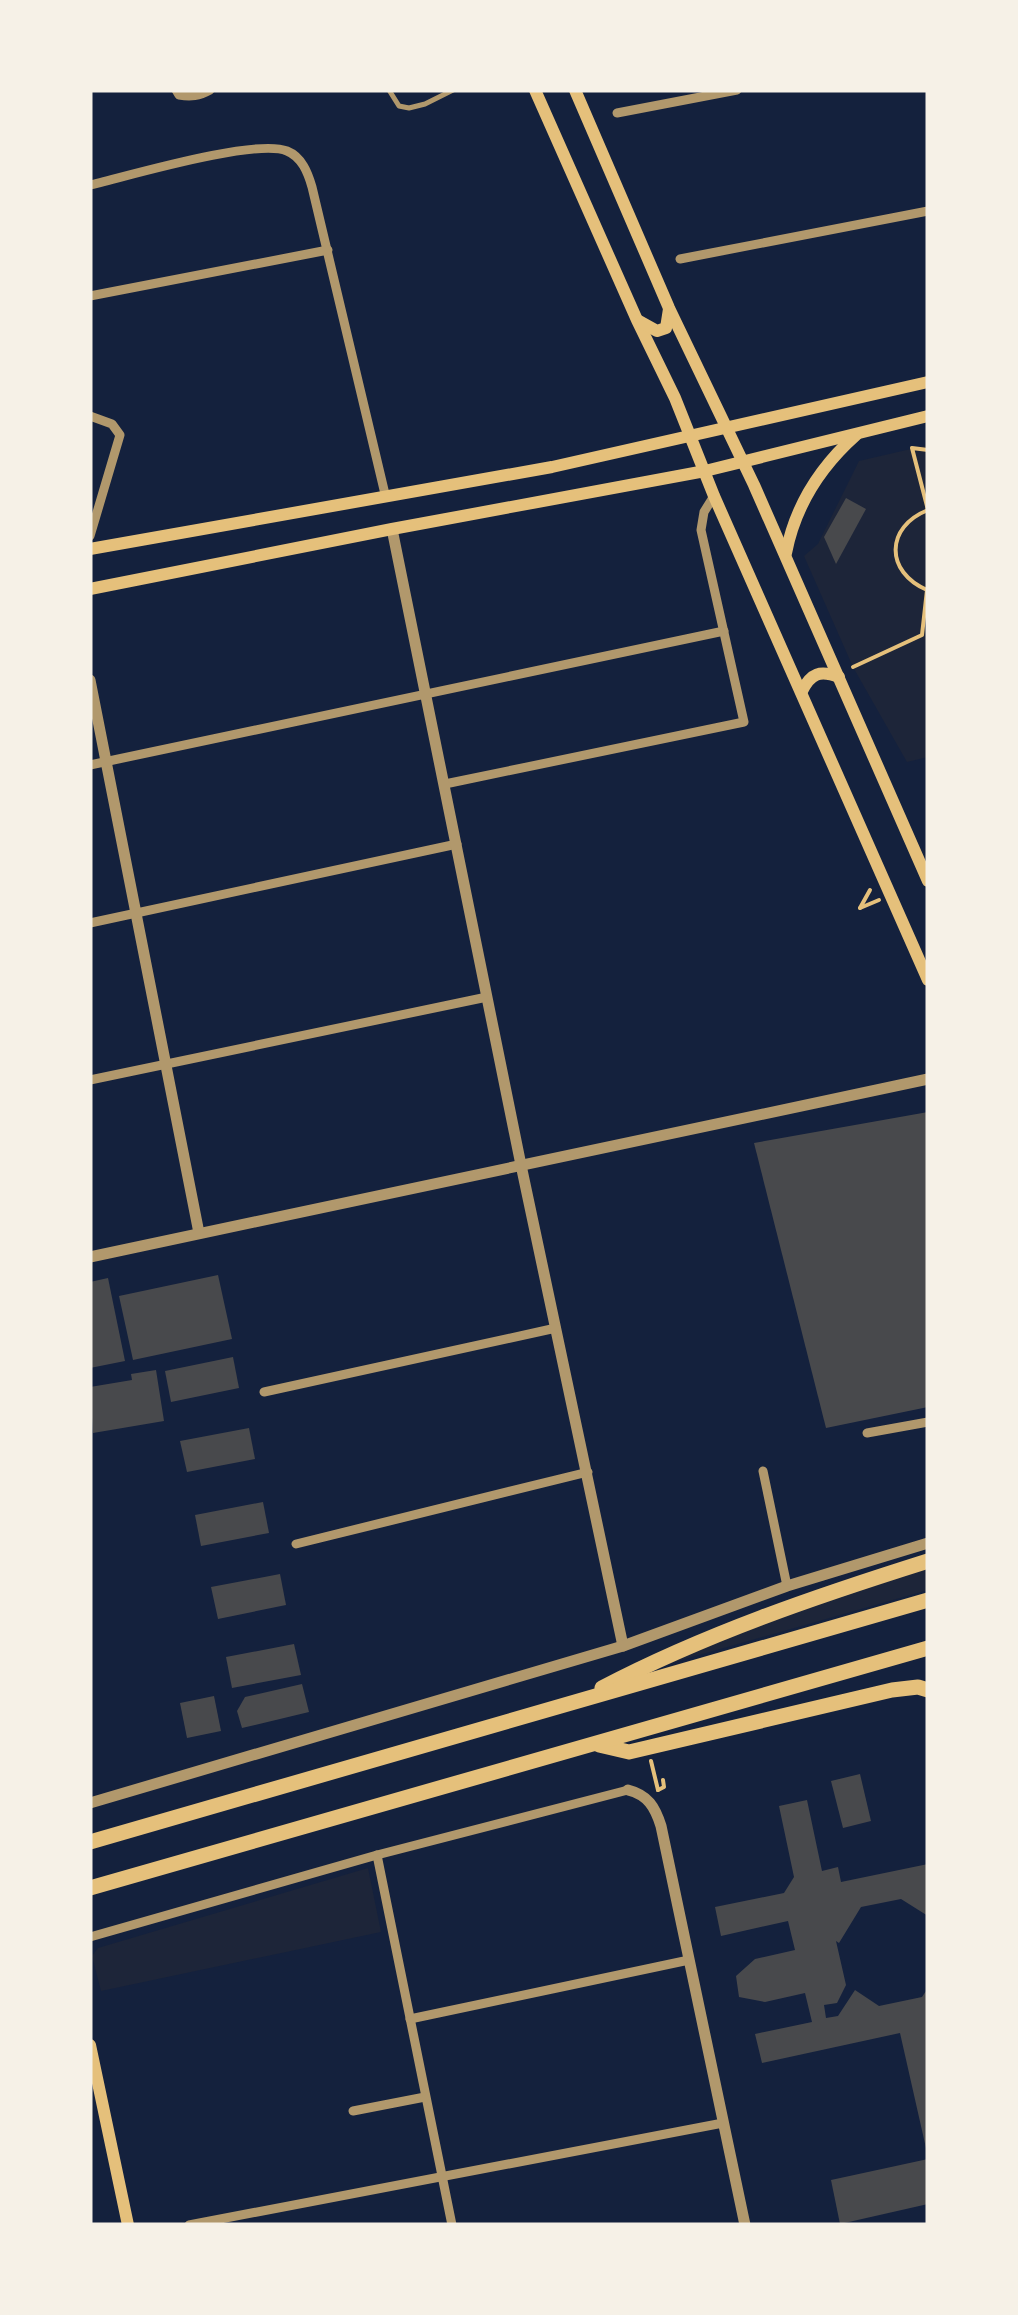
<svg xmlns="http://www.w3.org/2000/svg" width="1018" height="2315" font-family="Helvetica,sans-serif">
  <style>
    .green { fill: #1d2539 }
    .building { fill: #48494c }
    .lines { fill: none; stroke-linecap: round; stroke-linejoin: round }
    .path { stroke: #e5c07b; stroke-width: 4 }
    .service { stroke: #b1986c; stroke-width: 5 }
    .minor { stroke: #b1986c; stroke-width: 9 }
    .tertiary { stroke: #b1986c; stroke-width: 11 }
    .secondary { stroke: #e5c07b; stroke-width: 12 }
    .trunk { stroke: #e5c07b; stroke-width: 15 }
  </style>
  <rect width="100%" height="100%" fill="#14213d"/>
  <!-- green -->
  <g class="green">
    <path d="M928,445V757L907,762L853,667L804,556L818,544L859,461Z"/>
    <path d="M928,1567V1590L650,1669L727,1637Z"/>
    <path d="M368,1868L381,1932L101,1991L92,1956L98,1948Z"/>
  </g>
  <!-- building -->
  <g class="building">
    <path d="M846,498L866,509L836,564L824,537Z"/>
    <path d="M928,1112V1407L826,1428L754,1143Z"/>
    <path d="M218,1275L232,1339L133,1360L119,1296Z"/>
    <path d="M108,1278L125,1361L90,1368V1282Z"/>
    <path d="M233,1357L239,1388L171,1402L165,1371Z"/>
    <path d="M156,1370L164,1421L93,1433L90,1387L132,1380L131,1374Z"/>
    <path d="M249,1428L255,1459L187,1472L180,1441Z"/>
    <path d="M263,1502L269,1533L201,1546L195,1515Z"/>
    <path d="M280,1574L286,1605L218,1619L211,1587Z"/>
    <path d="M294,1644L301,1675L232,1688L226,1657Z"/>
    <path d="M302,1684L309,1712L242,1728L237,1711L245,1697Z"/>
    <path d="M214,1696L221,1731L187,1738L180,1703Z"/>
    <path d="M860,1774L871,1821L843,1828L831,1781Z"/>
    <path d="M807,1800L822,1871L838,1867L841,1882L928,1864V1916L901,1899L861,1907L839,1943L836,1941L846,1985L837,2003L824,2005L826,2018L838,2016L855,1990L879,2006L922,1997L928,1988V2157L900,2033L762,2063L755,2034L812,2022L805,1993L765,2002L739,1997L736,1976L755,1959L795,1950L788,1921L721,1936L715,1907L784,1893L794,1877L779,1806Z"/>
    <path d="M928,2159V2204L840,2224L831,2180Z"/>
  </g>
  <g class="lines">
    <!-- path -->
    <g class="path">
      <path d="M928,510L912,448L928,450"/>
      <path d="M927,590C885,572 885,527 928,510"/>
      <path d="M853,667L922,635L927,590"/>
      <path d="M860,908L879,900"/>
      <path d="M860,908L870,890"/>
      <path d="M651,1761L658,1790"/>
      <path d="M658,1790L664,1787L663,1780"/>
    </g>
    <!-- service -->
    <path class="service" d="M389,90L399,106L409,108L425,104L453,90"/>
    <!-- minor -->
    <g class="minor">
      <path d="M176,90L179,95C191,97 199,96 210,90"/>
      <path d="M617,113L737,90"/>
      <path d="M90,185C128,176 256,138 287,151C302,157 308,173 312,187L385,494"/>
      <path d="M680,259L928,211"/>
      <path d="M90,296L328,250"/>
      <path d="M90,416L112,424L120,435L90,536"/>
      <path d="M90,765L724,631"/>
      <path d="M445,784L744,722L701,530L704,512L714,496"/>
      <path d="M90,923L457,844"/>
      <path d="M90,1080L487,997"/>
      <path d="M264,1392L556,1328"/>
      <path d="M867,1433L928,1422"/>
      <path d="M763,1471L787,1586"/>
      <path d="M296,1544L588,1472"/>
      <path d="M377,1855L452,2225"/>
      <path d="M90,1937L377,1855L628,1790"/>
      <path d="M410,2019L689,1960"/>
      <path d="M353,2111L425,2097"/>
      <path d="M189,2225L723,2123"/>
    </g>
    <!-- tertiary -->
    <g class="tertiary">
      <path d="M392,529L521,1165L623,1646"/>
      <path d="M90,680L199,1233"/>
      <path d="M90,1257L928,1079"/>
      <path d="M628,1790C648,1795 655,1807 661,1826L745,2225"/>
      <path d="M90,1803L623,1646L787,1586L928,1543"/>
    </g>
    <!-- secondary -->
    <g class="secondary">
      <path d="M535,90L637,320L675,398L714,496L928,980"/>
      <path d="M575,90L669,308L754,485L928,881"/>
      <path d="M639,321L657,331L666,328L669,309"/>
      <path d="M90,549L552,467L928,382"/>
      <path d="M786,553C795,507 820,467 856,435"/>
      <path d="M90,589L392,529L705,471L928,416"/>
      <path d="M802,691C811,673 820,670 839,677"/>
      <path d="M90,2045L128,2225"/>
    </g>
    <!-- trunk -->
    <g class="trunk">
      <path d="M602,1688C705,1634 817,1596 928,1561"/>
      <path d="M599,1745L629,1752L892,1690L918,1687L928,1690"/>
      <path d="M90,1842L928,1600"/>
      <path d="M90,1888L928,1648"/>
    </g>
  </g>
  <!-- border -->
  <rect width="1018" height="2315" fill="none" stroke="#f6f1e7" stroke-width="185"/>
</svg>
